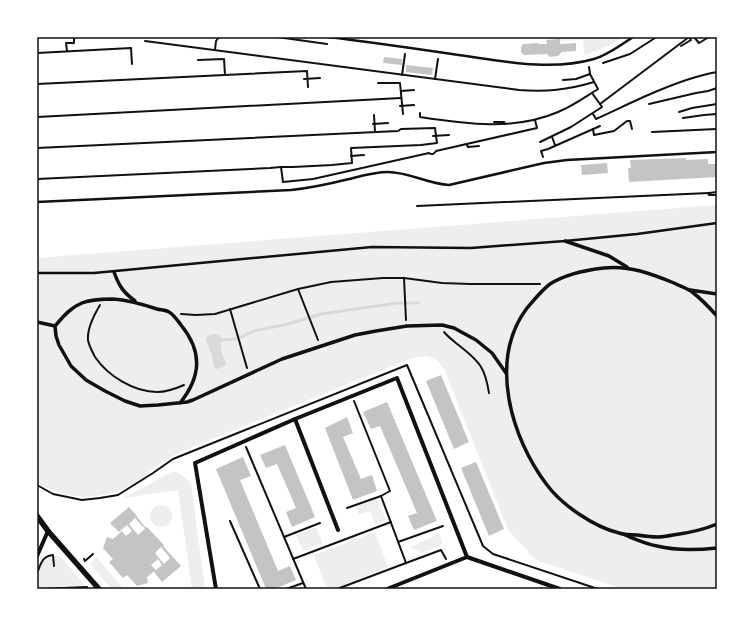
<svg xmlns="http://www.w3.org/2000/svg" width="754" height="626" font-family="'IBM Plex Sans',sans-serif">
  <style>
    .green { fill: #eee }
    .water { fill: #d9d9d9 }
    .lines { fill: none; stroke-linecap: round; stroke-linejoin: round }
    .stream { stroke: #d9d9d9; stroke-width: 3 }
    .building { fill: #c4c4c4; fill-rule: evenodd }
    .path { stroke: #111; stroke-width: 2 }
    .service { stroke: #111; stroke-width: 2.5 }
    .pedestrian { stroke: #111; stroke-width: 3.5 }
    .minor { stroke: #111; stroke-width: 4 }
    .tertiary { stroke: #111; stroke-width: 5.5 }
    .neatline { fill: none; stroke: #111; stroke-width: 1.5 }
  </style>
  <rect width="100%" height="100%" fill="#fff"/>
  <!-- green -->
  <g class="green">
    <path d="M556,37H623C611,45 599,50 586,55L584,53L583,40L560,41V39H556Z"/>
    <path d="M717,205V589H623L536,560L508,530L444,369C435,355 425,354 410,359L182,451C173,456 164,461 155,467C151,471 146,475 141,479C109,501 70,503 37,482V258Z"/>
    <path d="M174,471L182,475L191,483L205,589H192L178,490L123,498Z"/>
    <path d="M377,498L386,520L375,524L370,511L359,515L356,507Z"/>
    <circle cx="161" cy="516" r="11"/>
    <path d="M316,527L323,543L303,551L296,535Z"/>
    <path d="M375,532L388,567L333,589H327L314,555Z"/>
    <path d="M439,534L443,544L422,553L410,547Z"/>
    <path d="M53,556H57L64,560L88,589H37C37,577 39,559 53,556Z"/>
    <path d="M95,558H97L124,589H112L90,564Z"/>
  </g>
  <!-- water -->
  <path class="water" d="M213,334C225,334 221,343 221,351C222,355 225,359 226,363C225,367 220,368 217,369L214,367L212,356L206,340L207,336Z"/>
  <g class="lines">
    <!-- stream -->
    <path class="stream" d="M218,340L237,339L254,331L288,324L321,314L397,303H419"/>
  </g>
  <!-- building -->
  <g class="building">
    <path d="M560,39V44L576,43V51L561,52V53L558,56L550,57L547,54L524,55L521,52V47L523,44L538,43V44H547L546,40Z"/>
    <path d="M384,57L402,59V65L383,63Z"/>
    <path d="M406,65L433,68L432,75L406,72Z"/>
    <path d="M686,158V160L708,159V164H717V177L629,182L628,168H631L630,160Z"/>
    <path d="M607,163L608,173L582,175L581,165Z"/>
    <path d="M441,375L469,442L454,449L426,381Z"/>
    <path d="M387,402L437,521L414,530L408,516L417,513L380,426L371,429L363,412Z"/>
    <path d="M347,417L353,433L343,437L361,479L372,475L377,491L353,500L325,428Z"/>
    <path d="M285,445L315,517L292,527L286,512L296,508L277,464L266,468L260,455Z"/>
    <path d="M243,457L251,476L240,480L278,571L290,566L296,580L274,589H266L216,469Z"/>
    <path d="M476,462L504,529L489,536L461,468Z"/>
    <path d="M129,507L137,516V517L146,528L147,527L164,545L163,546L181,566L162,582L154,572L162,565L158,559L151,565L156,570L147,577L148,583L137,586L127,575L123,578L109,562L113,559L103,548L107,537L113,539L122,531L126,536L132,531L127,525L119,532L110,523ZM135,518L145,529L138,535L129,524ZM161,547L170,558L164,564L155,553Z"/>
  </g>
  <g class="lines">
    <!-- path -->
    <g class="path">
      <path d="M277,37L327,44"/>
      <path d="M694,37L699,43L709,37"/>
      <path d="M145,41L519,90C547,92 567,90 594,82"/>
      <path d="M681,46L691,40L689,37"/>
      <path d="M215,50L216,41L219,37"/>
      <path d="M67,51L66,43H74V37"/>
      <path d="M37,53L131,48L132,64"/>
      <path d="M198,60L224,59L225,75"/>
      <path d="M603,63L630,54L655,38"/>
      <path d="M589,67L590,74"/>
      <path d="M402,75L405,54"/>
      <path d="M304,79L320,78"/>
      <path d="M435,79L438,59"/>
      <path d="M378,83H400L403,114"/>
      <path d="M37,84L307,71L308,87"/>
      <path d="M401,91L414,90"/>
      <path d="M592,93L600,104"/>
      <path d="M649,104L696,93L708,91L717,88"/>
      <path d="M400,106L414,105"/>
      <path d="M679,112L692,108L717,104"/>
      <path d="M420,113V117C466,124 514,131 558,112C573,106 585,97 598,89L590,74L576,79L563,80"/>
      <path d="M593,114L596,119C629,104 662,87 696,77C703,75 710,73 717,72"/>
      <path d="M374,115L375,132"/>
      <path d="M37,117L401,98"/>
      <path d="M683,118L704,115L717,114"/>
      <path d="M494,122H504L505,124"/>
      <path d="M373,124L388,123"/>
      <path d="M593,129L594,135L614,131L627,121H630L632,129"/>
      <path d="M652,132L717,129"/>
      <path d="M433,136L449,135"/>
      <path d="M552,137L555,145"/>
      <path d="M540,142L571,127L602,107L600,104L689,37"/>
      <path d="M467,145L468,147L479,146"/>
      <path d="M37,148L398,131L401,129L435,128L437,143L421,145L351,148L352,163L332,165L293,167H281L283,182L313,179L429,153C432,155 434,154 436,151L537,128L535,120"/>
      <path d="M351,156L364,155"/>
      <path d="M543,157L541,151L548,149L600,126"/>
      <path d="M37,179L270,168L281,167"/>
      <path d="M709,193L717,192"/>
      <path d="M417,206L709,193V195H717"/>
      <path d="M404,278L406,320"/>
      <path d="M298,289L318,340"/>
      <path d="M100,305C94,315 87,328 88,340C89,346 92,351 95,357C108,376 134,392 157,392C167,392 175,389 184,385"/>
      <path d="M230,309L247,368"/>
      <path d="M181,314L196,315L215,314L298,289L331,282L383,278H404L442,283L470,284H540"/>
      <path d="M444,332C449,338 455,342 461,347C480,362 485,368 489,393"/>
      <path d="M354,401L390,491L381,496L406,563L441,550L446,559"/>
      <path d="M246,447L306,589"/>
      <path d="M37,485L53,494L82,500L100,498L118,495L153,473L173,459L407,365L483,546L493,554L598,589"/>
      <path d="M347,508L381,496"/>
      <path d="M230,521L260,589"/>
      <path d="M284,537L320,523"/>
      <path d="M398,542L443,526"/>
      <path d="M84,559L85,561L93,554"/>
      <path d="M293,559L391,522"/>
      <path d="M37,573C41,564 42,556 53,555L54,566"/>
      <path d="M42,589L87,587"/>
      <path d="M286,589L303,583"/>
      <path d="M337,589L406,563"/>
    </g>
    <!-- service -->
    <g class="service">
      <path d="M328,37C370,42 411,48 452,54C498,60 548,72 594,59C608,55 621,45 633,37"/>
      <path d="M37,202L291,190C310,188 329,184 349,179C361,176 375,172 388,172C409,172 428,184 449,185L544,163L567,160L717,152"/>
      <path d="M37,273H94L372,247L471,248L565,241L637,234L717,223"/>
    </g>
    <!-- pedestrian -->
    <g class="pedestrian">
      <path d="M565,241L609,256L627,267"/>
      <path d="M114,272C119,286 123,292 135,301"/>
      <path d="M690,290L717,294"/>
      <path d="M717,316C709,307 700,298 691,291C686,288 680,286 674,283C652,274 629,265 604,268C586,270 566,274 550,284C542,290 533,301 527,308C488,360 511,438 547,485C562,505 594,527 619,533C625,535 631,535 637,535C644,536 651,537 658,537C663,537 668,536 673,535C688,533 703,530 717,524"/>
      <path d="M37,322L55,326"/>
      <path d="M180,403C201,377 203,352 181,325C178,321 174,315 169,312C166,310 161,310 157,309C142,304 128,300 113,299C105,299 87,300 80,304C70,308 62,318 55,326L56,336L59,345L71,366L86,380L105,391L125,401L140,406L158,405L187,402L193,400L282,359L355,335L376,331L407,326L442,325L454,328L476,340L492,353L506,373"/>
      <path d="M625,535C635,539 646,544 657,546C677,551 698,550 717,548"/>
    </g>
    <!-- minor -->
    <g class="minor">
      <path d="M295,419L338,530"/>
      <path d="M37,556L48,531"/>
      <path d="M216,589L195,463L295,419L397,378L467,557"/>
      <path d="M387,589L467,557L560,589"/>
    </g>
    <!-- tertiary -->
    <path class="tertiary" d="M37,516L48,531L99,589"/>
  </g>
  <!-- border -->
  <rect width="754" height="626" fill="none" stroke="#ffffff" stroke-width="76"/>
  <rect x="38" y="38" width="678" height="550" class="neatline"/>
</svg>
